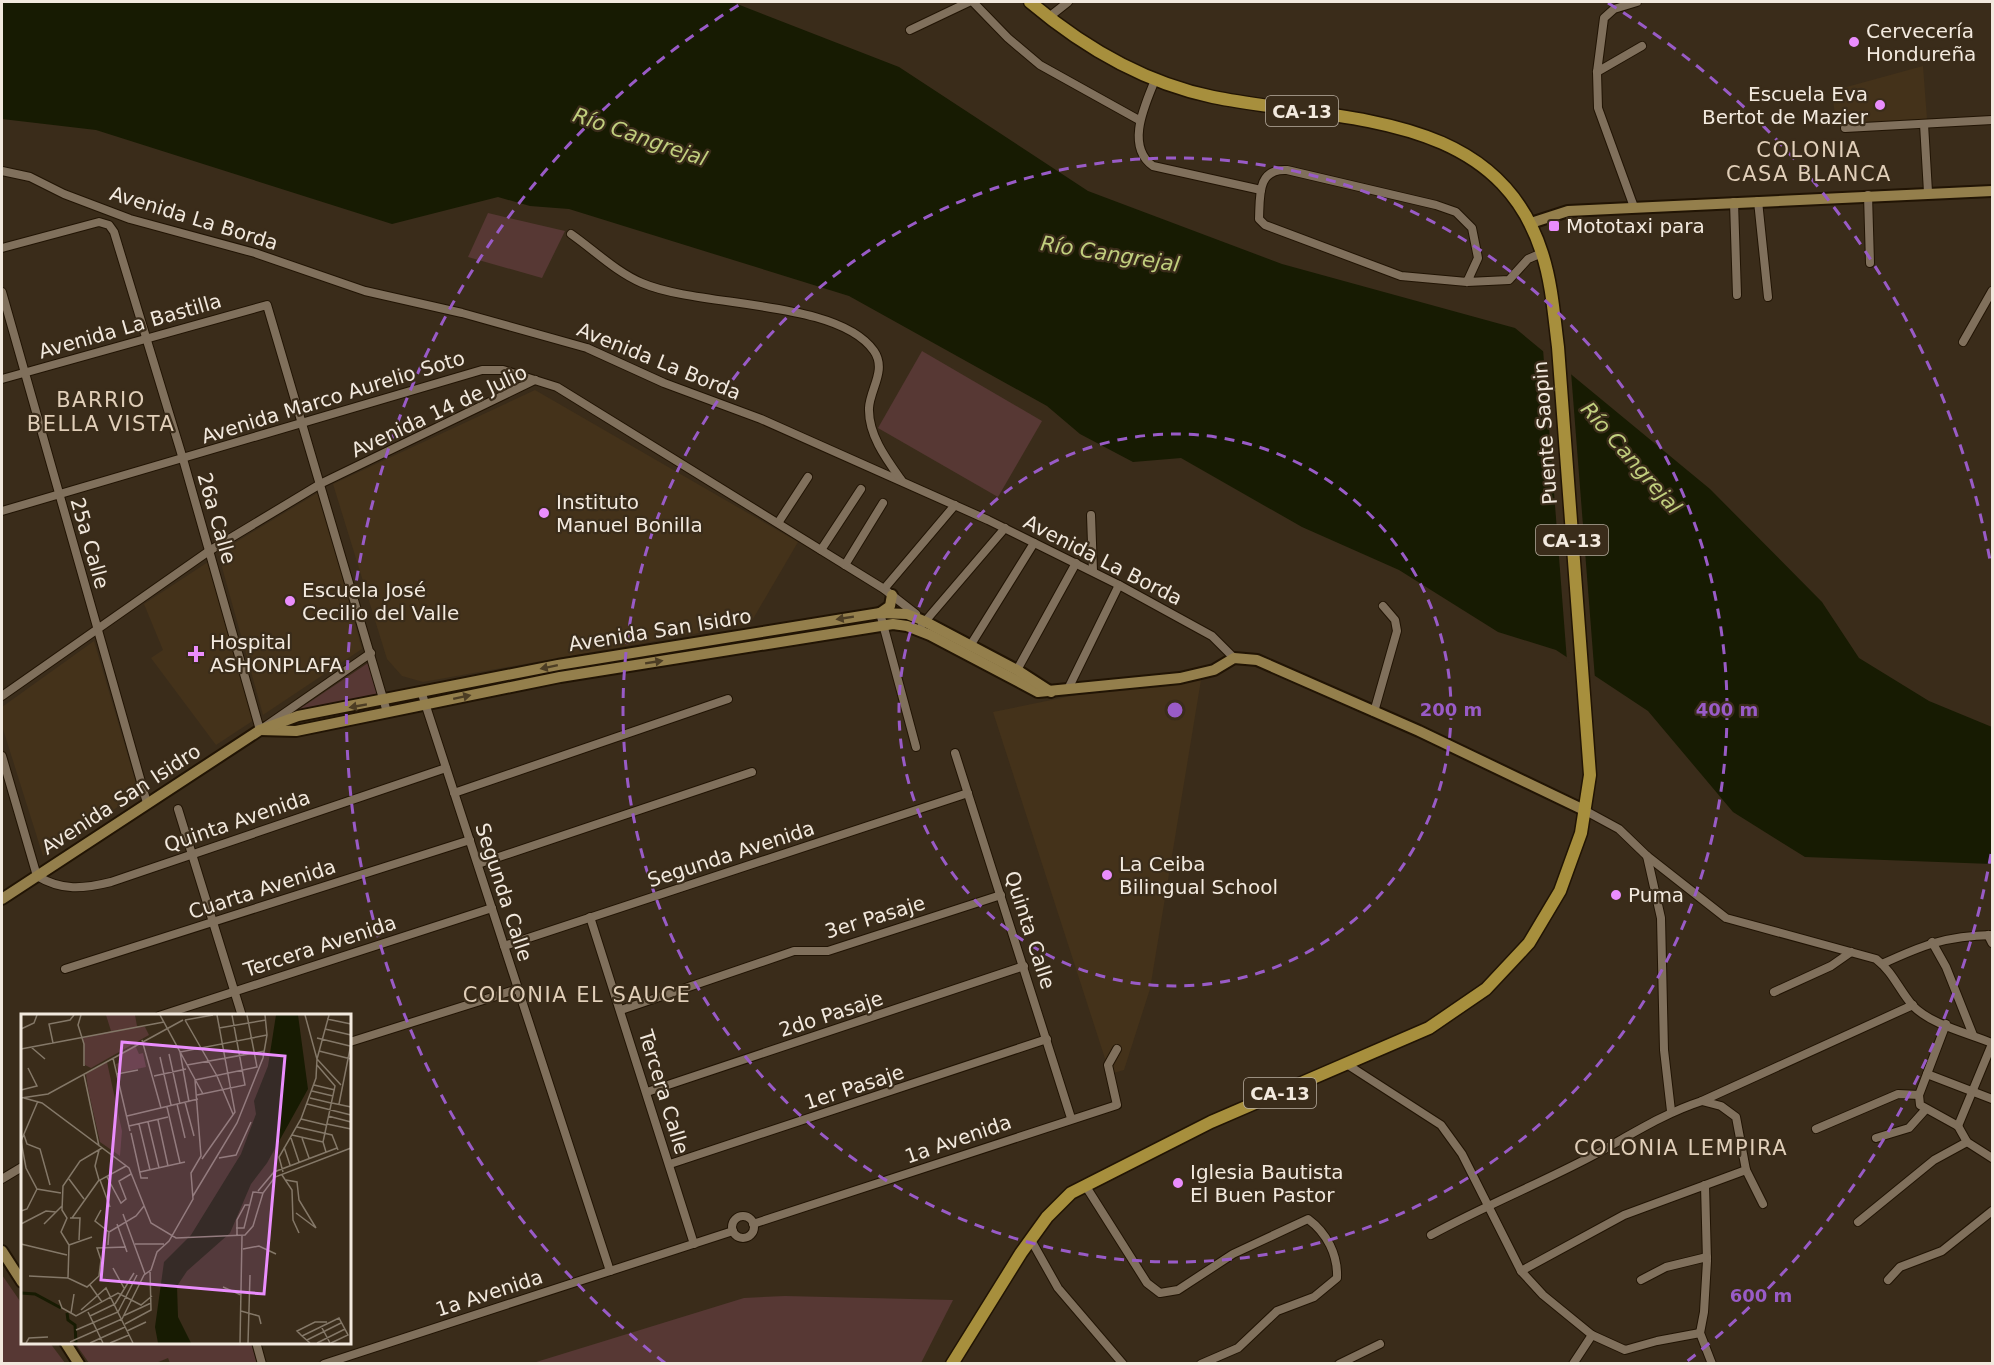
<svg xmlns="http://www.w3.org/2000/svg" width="1994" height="1365" font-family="'DejaVu Sans',sans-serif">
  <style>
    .built { fill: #44321a }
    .green { fill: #573834 }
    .water { fill: #171b02 }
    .pier { fill: #3a2c1a }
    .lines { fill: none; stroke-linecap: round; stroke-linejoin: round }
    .street-casing { stroke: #211404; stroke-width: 10 }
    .secondary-casing { stroke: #211404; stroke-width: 14 }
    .primary-casing { stroke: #211404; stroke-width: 15 }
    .street { stroke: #80705c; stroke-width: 8 }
    .secondary { stroke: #947f4c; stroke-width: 10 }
    .primary { stroke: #a78f3d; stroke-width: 12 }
    .oneway { fill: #4c3d24 }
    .ring { fill: none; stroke: #995bc7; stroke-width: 3; stroke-dasharray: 10 8 }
    .poi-dot { fill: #ea8dfd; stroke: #3a2c1a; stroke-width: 2 }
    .labels { text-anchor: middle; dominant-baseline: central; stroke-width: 4.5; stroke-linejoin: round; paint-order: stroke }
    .shield { fill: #3a2c1a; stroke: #bbb0a3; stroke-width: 1.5 }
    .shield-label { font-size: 18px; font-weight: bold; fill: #f2e9de }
    .poi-label { font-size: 20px; fill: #f2e9de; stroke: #3a2c1a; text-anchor: start }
    .street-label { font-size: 20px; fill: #f2e9de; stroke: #3a2c1a }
    .water-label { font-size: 21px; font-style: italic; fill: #c1cf7e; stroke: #3a2c1a }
    .neighbourhood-label { font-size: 21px; letter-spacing: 1.5px; fill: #e1cfb9; stroke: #3a2c1a }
    .inset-river { fill: none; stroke: #171b02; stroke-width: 3 }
    .inset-road { fill: none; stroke: #847868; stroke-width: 1.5 }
    .view { fill: #ea8dfd; fill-opacity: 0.15; stroke: #ea8dfd; stroke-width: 3 }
    .inset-edge { fill: none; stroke: #f2e9de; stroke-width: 3 }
    .centre { fill: #995bc7; stroke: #3a2c1a; stroke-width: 3 }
    .ring-label { font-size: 18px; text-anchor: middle; font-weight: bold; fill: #995bc7; stroke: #3a2c1a; stroke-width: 4.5; stroke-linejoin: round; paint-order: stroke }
  </style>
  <rect width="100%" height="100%" fill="#3a2c1a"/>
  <!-- built -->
  <g class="built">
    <path d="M1923,66L1927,119L1836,124L1832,91Z"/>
    <path d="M535,390L798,542L750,624L423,682L402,676L387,659L333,484Z"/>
    <path d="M319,492L362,649L263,715L218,553Z"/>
    <path d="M208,562L254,720L216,745L151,658L163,650L144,604Z"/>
    <path d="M94,641L139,793L43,856L2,726V707Z"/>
    <path d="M1201,680L1150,989L1124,1070L1110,1074L993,712L1076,695Z"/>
  </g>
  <!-- green -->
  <g class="green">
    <path d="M488,213L565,231L542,278L468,257Z"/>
    <path d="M922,351L1042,421L998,497L878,428Z"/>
    <path d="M368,663L378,696L292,714Z"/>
    <path d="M2,1275L22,1304V1342L50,1343L65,1363H2Z"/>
    <path d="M785,1296L953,1300L921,1363H533L744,1298Z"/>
    <path d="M75,1343H251L257,1363H170L168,1358L156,1363H89Z"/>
  </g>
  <!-- water -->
  <path class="water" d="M2,2H732L899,67L1088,191L1282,264L1515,328L1710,489L1822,602L1859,658L1929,701L1992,727V864L1805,857L1733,812L1648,711L1556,650L1498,632L1399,570L1302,527L1181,458L1133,462L1080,434L1047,406L849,296L569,209L530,206L498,197L392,224L96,130L2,119Z"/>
  <!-- pier -->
  <path class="pier" d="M1543,349L1571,372L1595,679L1567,661Z"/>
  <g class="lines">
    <defs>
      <g id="street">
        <path d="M973,2L1008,38L1040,65L1139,120"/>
        <path d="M1049,17L1068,2"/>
        <path d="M910,30L969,2"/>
        <path d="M1597,72L1642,46"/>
        <path d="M1155,80C1145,105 1125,146 1153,166L1261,190"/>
        <path d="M1924,124L1928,192"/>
        <path d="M1845,128L1992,120"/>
        <path d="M2,171L30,177L64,194L130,219L255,253L365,291L462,313L587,348L664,383L761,419L988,520L1119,585L1212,636L1234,658"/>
        <path d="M1868,195L1870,263"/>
        <path d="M1758,201L1768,297"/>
        <path d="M1734,202L1737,295"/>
        <path d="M1634,207L1598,108L1597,72L1604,18L1614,9L1637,2"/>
        <path d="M571,234C594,250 616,272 642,283C700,308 838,299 874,351C887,370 870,389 869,408C868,435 887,460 902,481"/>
        <path d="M2,248L99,222L109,225L114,232L183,459L260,730L371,653"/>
        <path d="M1467,282L1478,258L1472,228L1456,212L1436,205L1287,170C1257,168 1260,196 1259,219L1265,225L1401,276L1467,282L1509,280L1528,259L1542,253"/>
        <path d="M2,292L147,803"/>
        <path d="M1963,342L1992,291"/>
        <path d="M2,379L267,305L387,712"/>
        <path d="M2,511L482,370H503L557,387L884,589L916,614"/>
        <path d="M1091,515L1093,571"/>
        <path d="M778,523L808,477"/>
        <path d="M821,550L861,489"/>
        <path d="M845,565L883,503"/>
        <path d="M884,589L955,505"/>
        <path d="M880,613L916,747"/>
        <path d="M922,625L1005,528"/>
        <path d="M970,646L1034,543"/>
        <path d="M1017,670L1076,563"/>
        <path d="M1068,689L1119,585"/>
        <path d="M422,694L610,1271"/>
        <path d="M2,696L209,551L322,483L535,380"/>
        <path d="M1374,712L1397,631L1395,620L1383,606"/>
        <path d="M955,753L1071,1118"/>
        <path d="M2,756L37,876C62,891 83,889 111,882L446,768"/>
        <path d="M454,793L728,699"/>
        <path d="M178,809L242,1016"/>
        <path d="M1584,810L1619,829L1647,856L1726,918L1876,959C1893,972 1899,990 1913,1006C1932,1025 1968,1033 1992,1043"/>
        <path d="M1647,856L1661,918L1664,1050L1671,1111"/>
        <path d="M478,864L752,772"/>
        <path d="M590,917L694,1244"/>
        <path d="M1988,935L1992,943"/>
        <path d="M1932,942L1946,967L1973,1035"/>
        <path d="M504,946L968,793"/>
        <path d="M1882,964C1923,945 1946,936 1992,935"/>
        <path d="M65,969L470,840"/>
        <path d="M1774,992L1831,966L1851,952"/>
        <path d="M621,1010L794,951H828L1001,895"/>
        <path d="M159,1016L492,908"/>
        <path d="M1946,1024L1919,1095L1920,1105L1958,1126L1967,1142L1992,1158"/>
        <path d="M350,1042L518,989"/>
        <path d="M1348,1065L1441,1125L1462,1154L1521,1271L1543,1295L1592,1335L1625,1350L1657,1341L1700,1333"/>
        <path d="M1927,1074L1992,1099"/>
        <path d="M647,1092L1024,966"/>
        <path d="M1702,1101L1721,1106L1736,1117L1746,1170L1763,1204"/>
        <path d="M1958,1126L1992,1044"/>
        <path d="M1816,1129L1898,1094L1919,1095"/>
        <path d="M1876,1138L1909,1128L1926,1109"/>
        <path d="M670,1164L1047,1039"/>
        <path d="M2,1179L22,1167"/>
        <path d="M1085,1185L1147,1283L1160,1293L1178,1290L1233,1254L1308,1219C1327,1233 1338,1255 1337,1278L1314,1297L1277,1311L1238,1348L1201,1364"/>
        <path d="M1705,1185L1707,1261L1704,1312L1700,1333L1712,1364"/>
        <circle cx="743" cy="1227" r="11"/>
        <path d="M1858,1222L1934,1160L1967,1142"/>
        <path d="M753,1224L1117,1105L1108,1065L1117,1049"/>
        <path d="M1431,1235C1484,1206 1539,1184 1592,1156C1629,1136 1662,1114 1702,1101L1913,1005"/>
        <path d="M1031,1240L1058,1288L1123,1364"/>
        <path d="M1521,1271L1624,1215L1746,1170"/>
        <path d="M1641,1280L1666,1267L1707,1257"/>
        <path d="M1888,1280L1900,1267L1942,1251L1992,1211"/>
        <path d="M256,1342L262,1364"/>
        <path d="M324,1364L733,1231"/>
        <path d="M1339,1364L1380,1344"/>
        <path d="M1573,1364L1592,1335"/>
      </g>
      <g id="secondary">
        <path d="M1531,223L1568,211L1992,191"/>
        <path d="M880,613L890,606L892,595"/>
        <path d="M260,730L296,731L560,677L893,624L907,626L930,635L1038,692L1180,678L1214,670L1234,658L1257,660L1419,731L1584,810"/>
        <path d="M2,899L260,730L298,716L558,665L880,613L907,614L924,621L1017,670L1051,692"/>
        <path d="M2,1251L22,1282"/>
        <path d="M65,1342L79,1364"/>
      </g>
      <path id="primary" d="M952,1364L1021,1253L1047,1217L1071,1193L1211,1122L1429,1028L1486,989L1529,943L1560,891L1581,833L1590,775L1558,347C1554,316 1552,284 1542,253C1496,108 1335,122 1213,97C1145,83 1082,46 1030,2"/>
    </defs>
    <!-- street casing -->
    <use href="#street" class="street-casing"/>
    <!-- secondary casing -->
    <use href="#secondary" class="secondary-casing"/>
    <!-- primary casing -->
    <use href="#primary" class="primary-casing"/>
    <!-- street -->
    <use href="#street" class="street"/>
    <!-- secondary -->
    <use href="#secondary" class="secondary"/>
    <!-- primary -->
    <use href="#primary" class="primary"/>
  </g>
  <!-- one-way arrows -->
  <defs><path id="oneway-solid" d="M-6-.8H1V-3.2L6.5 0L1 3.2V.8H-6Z" transform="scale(1.5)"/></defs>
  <g class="oneway">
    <use href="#oneway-solid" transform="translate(845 618) rotate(171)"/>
    <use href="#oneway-solid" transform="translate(654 662) rotate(-9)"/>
    <use href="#oneway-solid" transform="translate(549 667) rotate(168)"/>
    <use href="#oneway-solid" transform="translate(462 697) rotate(-12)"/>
    <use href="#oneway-solid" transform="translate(358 706) rotate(170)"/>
  </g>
  <!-- distance rings -->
  <g class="ring">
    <circle cx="1175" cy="710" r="276"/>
    <circle cx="1175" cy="710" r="552"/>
    <path d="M1991 854A829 829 0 0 1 1685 1363M665 1363A829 829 0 0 1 742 3M1608 3A829 829 0 0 1 1991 566"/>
  </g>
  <!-- markers -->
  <g class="poi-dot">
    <circle cx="1854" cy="42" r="6"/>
    <circle cx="1880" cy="105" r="6"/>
    <rect x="1548" y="220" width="12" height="12" rx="3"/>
    <circle cx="544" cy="513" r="6"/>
    <circle cx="290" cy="601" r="6"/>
    <path d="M193 645h6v6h6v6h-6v6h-6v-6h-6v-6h6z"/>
    <circle cx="1107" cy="875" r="6"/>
    <circle cx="1616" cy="895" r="6"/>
    <circle cx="1178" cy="1183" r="6"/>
  </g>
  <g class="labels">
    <!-- shield labels -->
    <g class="shield">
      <rect x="1266" y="96" width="72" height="30" rx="4.5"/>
      <rect x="1536" y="525" width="72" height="30" rx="4.5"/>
      <rect x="1244" y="1078" width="72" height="30" rx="4.5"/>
    </g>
    <g class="shield-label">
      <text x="1302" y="111">CA-13</text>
      <text x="1572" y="540">CA-13</text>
      <text x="1280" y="1093">CA-13</text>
    </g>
    <!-- poi labels -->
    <g class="poi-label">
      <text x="1866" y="31">Cervecería<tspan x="1866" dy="23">Hondureña</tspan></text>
      <text x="1868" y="94" text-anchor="end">Escuela Eva<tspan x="1868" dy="23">Bertot de Mazier</tspan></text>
      <text x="1566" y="226">Mototaxi para</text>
      <text x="556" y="502">Instituto<tspan x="556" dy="23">Manuel Bonilla</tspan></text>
      <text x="302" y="590">Escuela José<tspan x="302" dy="23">Cecilio del Valle</tspan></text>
      <text x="210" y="642">Hospital<tspan x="210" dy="23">ASHONPLAFA</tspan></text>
      <text x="1119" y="864">La Ceiba<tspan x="1119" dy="23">Bilingual School</tspan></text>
      <text x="1628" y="895">Puma</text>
      <text x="1190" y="1172">Iglesia Bautista<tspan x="1190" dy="23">El Buen Pastor</tspan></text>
    </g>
    <!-- street labels -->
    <g class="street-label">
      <text transform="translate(194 218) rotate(17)">Avenida La Borda</text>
      <text transform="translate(130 326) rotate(-16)">Avenida La Bastilla</text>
      <text transform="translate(659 361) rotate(22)">Avenida La Borda</text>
      <text transform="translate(333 397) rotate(-17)">Avenida Marco Aurelio Soto</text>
      <text transform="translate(439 411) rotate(-25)">Avenida 14 de Julio</text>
      <text transform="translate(1545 433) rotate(-94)">Puente Saopin</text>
      <text transform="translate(217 518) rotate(74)">26a Calle</text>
      <text transform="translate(90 543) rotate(74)">25a Calle</text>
      <text transform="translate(1103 560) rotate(27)">Avenida La Borda</text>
      <text transform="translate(660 630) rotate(-9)">Avenida San Isidro</text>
      <text transform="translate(121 799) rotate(-33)">Avenida San Isidro</text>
      <text transform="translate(237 821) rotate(-19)">Quinta Avenida</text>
      <text transform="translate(731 854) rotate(-18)">Segunda Avenida</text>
      <text transform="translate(262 889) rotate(-18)">Cuarta Avenida</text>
      <text transform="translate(504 892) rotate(72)">Segunda Calle</text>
      <text transform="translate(875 917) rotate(-17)">3er Pasaje</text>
      <text transform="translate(1030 930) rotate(72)">Quinta Calle</text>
      <text transform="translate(320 946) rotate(-18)">Tercera Avenida</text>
      <text transform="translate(831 1014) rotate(-18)">2do Pasaje</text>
      <text transform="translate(854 1087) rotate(-18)">1er Pasaje</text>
      <text transform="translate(664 1092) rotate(73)">Tercera Calle</text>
      <text transform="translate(958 1139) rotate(-19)">1a Avenida</text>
      <text transform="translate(489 1293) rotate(-18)">1a Avenida</text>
    </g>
    <!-- water labels -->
    <g class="water-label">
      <text transform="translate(640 137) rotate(19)">Río Cangrejal</text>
      <text transform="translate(1110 254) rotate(9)">Río Cangrejal</text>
      <text transform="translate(1631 458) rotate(49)">Río Cangrejal</text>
    </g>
    <!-- neighbourhood labels -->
    <g class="neighbourhood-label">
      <text x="1809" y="150">COLONIA<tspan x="1809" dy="24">CASA BLANCA</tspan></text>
      <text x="101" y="400">BARRIO<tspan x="101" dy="24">BELLA VISTA</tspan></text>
      <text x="577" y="995">COLONIA EL SAUCE</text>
      <text x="1681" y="1148">COLONIA LEMPIRA</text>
    </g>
  </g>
  <!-- overview -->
  <g transform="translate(21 1014)">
    <rect width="330" height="330" fill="#3a2c1a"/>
    <path d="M85,1H114L116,12L124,13L128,21L70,54L64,51L62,24L90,17ZM114,31L118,40L122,39L125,53L97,59L95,50L100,48L97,41ZM86,48L101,117L99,142L79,128L67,75L65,60Z" fill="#573834"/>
    <path d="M255,1H277L287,75L246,149L230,170L209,219L166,257L156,272L157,303L170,329H137L134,313L143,248L170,221L220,140L235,100L233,87L247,52Z" fill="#171b02"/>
    <path class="inset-river" d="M0,279L14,280L40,294M46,299L47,306L54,311L55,329"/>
    <path class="inset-road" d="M60,1L57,11L63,30V52M139,1L182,80M306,5L330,10M164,6L196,62L212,100M164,6L192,1M198,14L245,6M0,15L13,9L16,1M304,15L330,21M296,24L329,32M121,26L140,94M32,29L28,10L49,6L53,1M10,33L24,45M0,35L143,8M298,37L330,45M148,40L159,90M139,43L150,91M92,44L109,117M296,45L308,1M296,45L320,71M166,51L244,37M296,51L314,72L302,128L305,138M96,60L117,56M63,61L78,132M133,62L165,55M174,66L236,53L226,1M293,71L314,76M0,76L16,72L7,54M291,77L312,82M176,81L224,71L211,1M0,84L27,80L162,6M3,84L21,89L108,154L130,209L155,224L224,221L232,212L242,179L254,163L330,134M289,84L310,89M164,88L173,122M168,88L159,38L246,21M311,89L330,93M156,90L164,124M286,90L330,101M318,90L330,30M146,93L159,149M106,102L177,85M307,102L330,108M280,105L305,111M137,106L147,152M127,108L138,154M118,110L129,156M306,110L330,115M108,112L147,103M276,113L311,121L317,136M110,119L120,164H127M3,121L6,130L19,135L29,171M271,121L302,128M270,124L278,148M281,124L288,144M0,127L5,154L16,175L40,179M0,127L17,87M263,133L269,151M198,144L215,141L230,108M181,145L214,98L196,1M119,158L164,148M262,158L258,143L280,105L295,64L296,45L284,1M261,161L271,176L272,206L278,219M86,163L100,189L105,185L98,167L110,160M48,165L63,185M265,166L276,168L278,186L295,214M237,177L253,158L316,134M172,182L216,109L242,44L246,21L244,1M89,193L79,166L105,152M80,196L74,207L88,218M0,197L6,195L16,175M275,199L295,214M102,200L124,260M49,204H59L58,226M51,204L78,166L74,152L78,136M0,210L25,197L35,198M23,210L41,192M96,210L106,238M215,214H223L232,178L242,179M216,221V206L224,191H228M0,230L46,241M114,230H143M48,231L71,223M87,231L88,218L115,202L123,192M222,235L238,232L255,240M92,254L103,274M8,262L47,264L66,273L78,262L80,246L76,234L105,233M47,264L48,231L40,218L46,204L41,196L42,172L59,147L81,134M69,271L81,288M202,273L220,281M53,280L50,299L55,302L97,279L120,291L131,282M38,286L41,294L50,299M94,290L113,259M60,296L85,274L112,329M220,297L238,302L240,310M67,298L82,329M69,302L94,290M102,302L130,289M104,310L130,296L129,256M300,312L309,329M55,316L97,298L116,261M106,317L125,308M281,322L276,317L294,308H306M286,326L320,309M49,328L101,305L123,261L130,256L136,238L148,227L172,185L170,159L180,142L174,66M5,329L8,324L27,323M69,329L104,313M89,329L108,321M219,329L221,222M227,329L229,261M289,329L281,322L318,304L327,321L310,329M296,329L324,315"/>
    <path class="view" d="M101,28L264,42L243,280L80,266Z"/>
    <rect width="330" height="330" class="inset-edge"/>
  </g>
  <circle cx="1175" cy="710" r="9" class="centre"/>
  <g class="ring-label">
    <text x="1451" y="716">200 m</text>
    <text x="1727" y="716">400 m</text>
    <text x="1761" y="1302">600 m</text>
  </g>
  <!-- border -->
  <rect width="1994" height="1365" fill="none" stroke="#f2e9de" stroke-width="6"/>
</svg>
